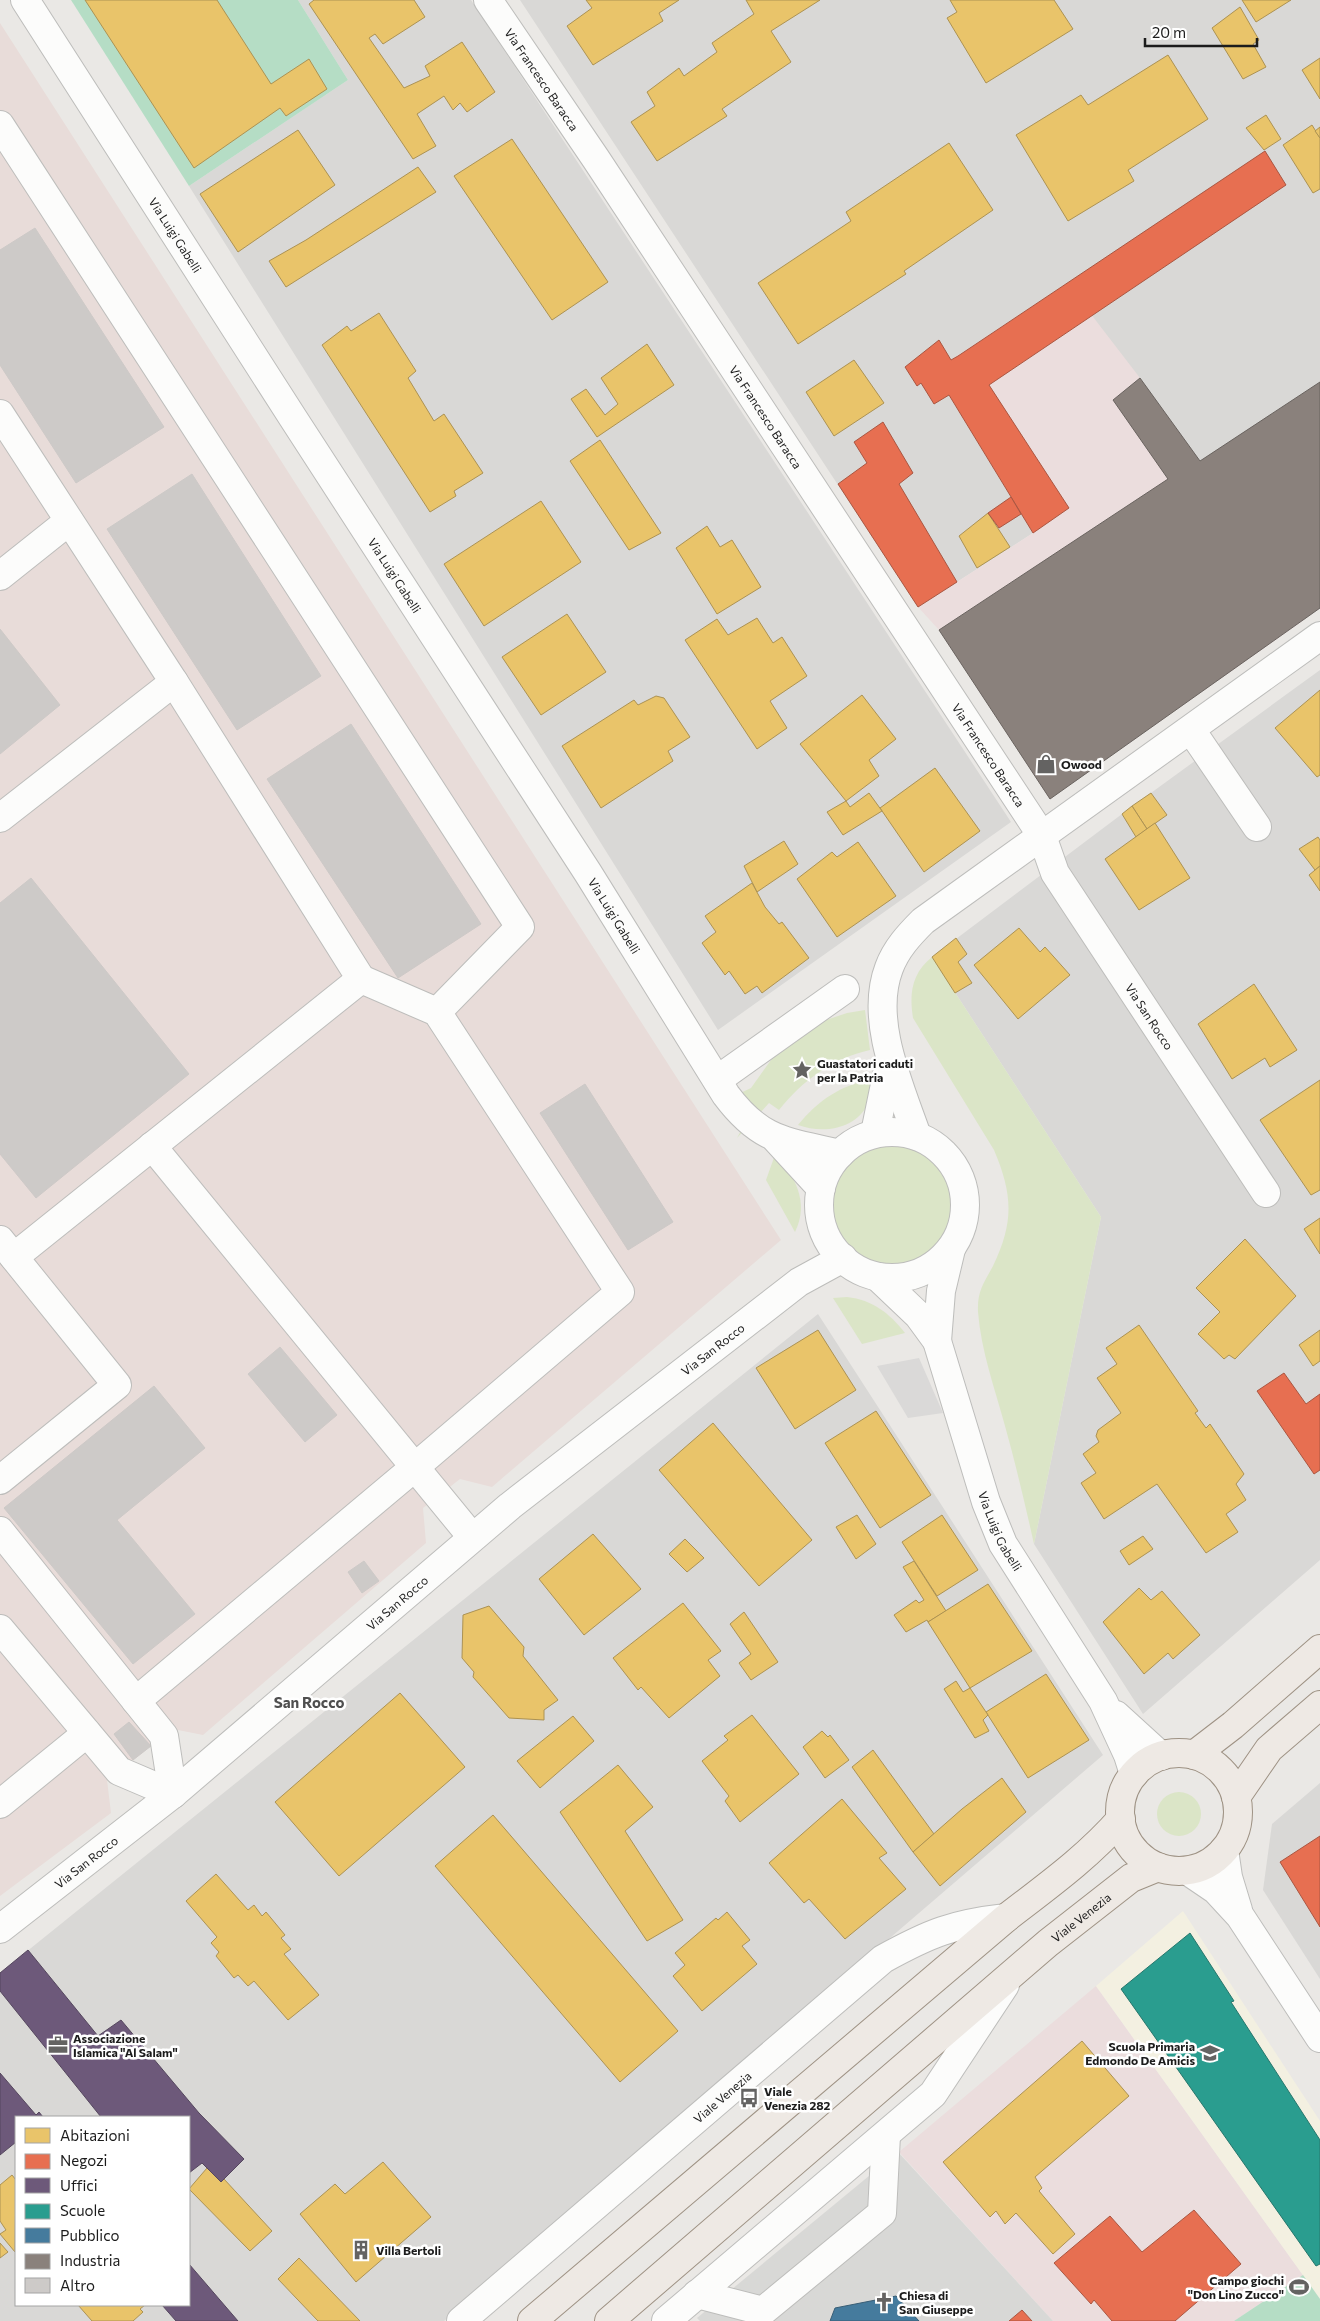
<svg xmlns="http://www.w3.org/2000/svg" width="1320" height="2321" font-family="Commissioner,sans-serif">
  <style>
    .residential { fill: #d9d8d6; fill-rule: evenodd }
    .commercial { fill: #ebdddd }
    .education { fill: #f3f0e1 }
    .religious { fill: #d8d8d6 }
    .military { fill: #e8dcd9 }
    .grass { fill: #dbe5c7 }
    .pitch { fill: #b5ddc5 }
    .parking { fill: #dad9d8 }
    .homes { fill: #e9c46a; stroke: #ac9253 }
    .shops { fill: #e76f51; stroke: #aa5641 }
    .offices { fill: #6d597a; stroke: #55475e }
    .schools { fill: #2a9d8f; stroke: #26766c }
    .public { fill: #457b9d; stroke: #395e76 }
    .industry { fill: #8a817c; stroke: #69635f }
    .building { fill: #cdcac8; stroke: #cdc9c7 }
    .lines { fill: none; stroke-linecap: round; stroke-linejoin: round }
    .minor-casing { stroke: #bdbdbb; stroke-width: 30 }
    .major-casing { stroke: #9e9284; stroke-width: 30 }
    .minor { stroke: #fcfcfb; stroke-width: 28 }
    .major { stroke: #eee9e4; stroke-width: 28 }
    .labels { text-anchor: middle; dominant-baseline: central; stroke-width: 5; stroke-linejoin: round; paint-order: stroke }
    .street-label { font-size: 12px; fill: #1c1c1c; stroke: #fff }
    .poi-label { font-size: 12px; font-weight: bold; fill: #1c1c1c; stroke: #fff; text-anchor: start }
    .quarter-label { font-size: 15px; font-weight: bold; fill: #4f4f4f; stroke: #fff }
  </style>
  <rect width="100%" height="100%" fill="#eae8e5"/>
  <!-- residential -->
  <g class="residential">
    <path d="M298,0H471L1011,822L718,1030L189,186L348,80Z"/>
    <path d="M520,0H1320V608L1304,620L1200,461L958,356L934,371L1033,533L918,607Z"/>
    <path d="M1320,670V1560L1143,1714L1034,1544L1101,1217L932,957L1122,814Z"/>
    <path d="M818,1314L1103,1755L444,2321H0V1973ZM16,2117H189V2305H16Z"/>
    <path d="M1320,1783V1979L1263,1890L1272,1824Z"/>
  </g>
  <!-- commercial -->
  <g class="commercial">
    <path d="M1067,283L1140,378L1200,461L1304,620L1050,799L939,630L918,607L1033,533L934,371Z"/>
    <path d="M1096,1986L1303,2275L1234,2321H1053L899,2152Z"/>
  </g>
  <!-- education -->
  <path class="education" d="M1183,1911L1320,2121V2299L1096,1986Z"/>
  <!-- religious -->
  <path class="religious" d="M898,2152L1053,2321H700L697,2318Z"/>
  <!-- military -->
  <path class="military" d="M0,23L781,1240L492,1487L460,1479L423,1508L426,1543L203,1735L173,1729L107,1780L111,1813L0,1896Z"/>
  <!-- grass -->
  <g class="grass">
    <path d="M932,957L1101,1217L1034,1544C1025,1504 1016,1465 1005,1426C995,1389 981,1351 978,1312C977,1291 984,1283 993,1266C1014,1222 1013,1195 994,1150L913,1018C909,993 912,973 932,957Z"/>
    <path d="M865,1010L870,1050C833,1058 802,1081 779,1110L769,1103L737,1138L743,1127L719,1103L751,1088L776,1053L823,1021L847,1013Z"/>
    <path d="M874,1079C872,1087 872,1096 869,1102C856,1130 823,1134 798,1125C819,1100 840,1085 874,1079Z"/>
    <circle cx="892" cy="1205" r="63"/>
    <path d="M776,1152C794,1177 810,1201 795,1232L766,1180Z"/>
    <path d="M847,1297C873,1300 889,1313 905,1333L862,1344L833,1298Z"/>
    <circle cx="1179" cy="1814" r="22"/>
  </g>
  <!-- pitch -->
  <g class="pitch">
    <path d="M71,0H298L348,80L189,186Z"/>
    <path d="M1303,2275L1320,2299V2321H1234Z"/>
  </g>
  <!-- parking -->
  <path class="parking" d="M919,1358L943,1413L908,1418L877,1366Z"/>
  <!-- homes -->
  <g class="homes">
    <path d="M85,0H217L271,84L309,59L327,89L286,116L280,108L194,168Z"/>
    <path d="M314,0H414L425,17L383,44L375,34L369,38L404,88L430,76L425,66L462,42L495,92L467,112L460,103L453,110L444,96L417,114L436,146L413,159L309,4Z"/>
    <path d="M586,0H679L659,13L663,21L593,65L567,26L592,8Z"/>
    <path d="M746,0H820L771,31L791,62L722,109L727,116L657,161L631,122L655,106L647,92L679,68L684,76L717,52L712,43L754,14Z"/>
    <path d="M950,0H1054L1073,29L986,83L947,18L957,12Z"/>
    <path d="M1242,0H1291L1256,22Z"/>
    <path d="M1240,7L1259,40L1253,44L1266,67L1243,79L1212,28Z"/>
    <path d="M1168,55L1208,119L1128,170L1134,181L1068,221L1016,135L1081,95L1088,105Z"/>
    <path d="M1320,58V99L1302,70Z"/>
    <path d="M1266,115L1281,139L1264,150L1246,128Z"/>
    <path d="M1312,125L1320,138V189L1313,193L1283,145Z"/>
    <path d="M1320,127V138L1315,131Z"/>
    <path d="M298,130L335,185L238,252L200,194Z"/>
    <path d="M512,139L608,282L552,320L454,176Z"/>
    <path d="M949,143L993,210L904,271L906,274L798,344L758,283L851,221L846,212Z"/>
    <path d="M418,167L436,192L286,287L269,261L306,240Z"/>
    <path d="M379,313L416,371L408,378L434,421L444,414L483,473L454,491L456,496L430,512L322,345L347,326L351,331Z"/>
    <path d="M647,344L674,385L597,437L571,399L586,389L605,415L618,404L601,378Z"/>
    <path d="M854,360L884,403L834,436L806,392Z"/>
    <path d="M600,440L661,533L629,550L570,461Z"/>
    <path d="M541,501L581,562L484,626L444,564Z"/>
    <path d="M988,513L1010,547L977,568L959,536Z"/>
    <path d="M707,526L720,547L732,540L761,587L717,614L676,548Z"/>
    <path d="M567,614L606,672L541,715L502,657Z"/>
    <path d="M757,618L773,643L782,637L807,676L770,701L787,728L757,749L685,640L717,619L728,635Z"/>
    <path d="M1320,690V775L1317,777L1275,728Z"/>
    <path d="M862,695L896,739L869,760L879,776L846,801L800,744Z"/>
    <path d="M656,696L664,698L690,737L668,751L673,761L601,808L562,746L634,700L638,705Z"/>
    <path d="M935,768L980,831L924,872L880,808Z"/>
    <path d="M869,793L882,811L843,835L827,812L846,801L850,807Z"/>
    <path d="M1151,793L1167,815L1147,829L1132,806Z"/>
    <path d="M1132,806L1147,829L1136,837L1122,814Z"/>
    <path d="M1155,823L1190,878L1139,910L1105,859Z"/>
    <path d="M1318,837L1320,840V866L1315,870L1299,849Z"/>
    <path d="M784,841L798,864L757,892L744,866Z"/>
    <path d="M858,842L896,896L837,937L797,879L832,852L837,857Z"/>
    <path d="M1320,866V891L1309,875Z"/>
    <path d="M752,883L765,907L779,924L782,922L809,958L762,993L757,986L745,994L729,971L725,975L702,943L716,932L705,916Z"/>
    <path d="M1019,928L1040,952L1045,947L1070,975L1018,1019L974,965Z"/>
    <path d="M956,938L967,954L958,962L972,983L955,993L932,957Z"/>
    <path d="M1254,984L1297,1050L1270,1067L1265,1058L1232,1079L1198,1024Z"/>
    <path d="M1320,1080V1190L1311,1195L1260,1120Z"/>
    <path d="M1320,1218V1254L1304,1229Z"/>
    <path d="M1245,1239L1296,1296L1235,1359L1229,1355L1224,1359L1198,1334L1220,1312L1196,1288Z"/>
    <path d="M1139,1325L1198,1411L1195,1413L1206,1428L1210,1424L1244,1474L1236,1484L1246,1500L1226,1514L1238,1532L1206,1553L1157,1484L1104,1519L1081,1483L1096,1473L1083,1454L1099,1442L1096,1436L1098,1430L1121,1413L1097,1378L1117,1364L1106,1348Z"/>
    <path d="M818,1330L856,1390L795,1429L756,1368Z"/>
    <path d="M1320,1330V1361L1313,1366L1299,1345Z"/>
    <path d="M876,1411L931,1495L880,1528L825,1443Z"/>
    <path d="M713,1423L812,1540L759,1586L659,1470Z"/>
    <path d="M857,1515L876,1544L856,1559L836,1527Z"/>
    <path d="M942,1515L978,1570L937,1596L902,1542Z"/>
    <path d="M593,1534L641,1589L584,1635L539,1579Z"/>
    <path d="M1143,1536L1153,1549L1129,1565L1120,1551Z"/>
    <path d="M685,1539L704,1558L687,1572L669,1554Z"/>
    <path d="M914,1561L946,1611L928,1622L927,1620L906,1632L894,1615L916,1600L919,1603L924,1600L903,1567Z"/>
    <path d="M988,1584L1032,1651L970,1688L928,1622Z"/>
    <path d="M1139,1588L1151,1600L1162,1591L1200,1635L1173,1659L1168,1653L1144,1674L1103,1622Z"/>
    <path d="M683,1603L721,1651L708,1660L720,1676L669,1718L641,1687L638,1690L613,1658Z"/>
    <path d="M489,1606L524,1647L523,1656L558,1700L544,1710V1720L509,1718L473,1677L474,1672L462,1658L463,1615Z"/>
    <path d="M744,1612L778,1662L751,1680L739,1663L751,1654L730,1624Z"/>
    <path d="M1046,1674L1089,1740L1028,1778L986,1712Z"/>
    <path d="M956,1681L963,1692L970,1688L988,1715L983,1720L989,1731L975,1738L944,1689Z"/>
    <path d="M400,1693L465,1767L339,1876L275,1802Z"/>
    <path d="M752,1715L799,1774L740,1822L725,1801L729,1796L702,1761L728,1740L724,1736Z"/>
    <path d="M573,1716L594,1741L540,1788L517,1761Z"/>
    <path d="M822,1731L828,1737L830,1735L849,1760L825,1778L803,1747Z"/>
    <path d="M873,1750L934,1834L913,1852L852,1767Z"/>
    <path d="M618,1765L653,1807L625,1831L683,1920L647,1941L560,1812Z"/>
    <path d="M1002,1778L1026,1812L940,1886L913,1852L962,1809Z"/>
    <path d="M842,1799L887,1853L879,1858L906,1889L845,1939L809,1899L804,1903L769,1863Z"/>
    <path d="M493,1815L678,2031L620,2082L435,1866Z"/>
    <path d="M216,1874L248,1910L254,1905L262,1916L266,1912L285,1935L281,1938L291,1949L284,1954L319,1995L288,2020L254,1981L248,1986L238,1975L234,1978L216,1956L219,1952L211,1943L217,1937L186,1901Z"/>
    <path d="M727,1912L750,1940L742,1946L757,1964L702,2011L673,1976L685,1965L675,1953L716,1918L718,1920Z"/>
    <path d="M1082,2041L1129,2096L1035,2177L1042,2188L1039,2191L1075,2234L1053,2254L1016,2213L1005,2224L996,2211L990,2217L943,2162Z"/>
    <path d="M383,2162L431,2217L356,2282L300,2214L335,2184L345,2194Z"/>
    <path d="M207,2168L221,2182L224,2179L272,2231L250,2251L189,2189Z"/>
    <path d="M12,2175L16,2180L15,2252L0,2234L6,2230L0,2221V2185Z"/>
    <path d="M0,2243L8,2252L0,2258Z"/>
    <path d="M299,2258L360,2321H318L278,2279Z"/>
    <path d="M78,2305H145L140,2309L143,2312L133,2321H92Z"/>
  </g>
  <!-- shops -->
  <g class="shops">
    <path d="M1265,151L1286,185L989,385L1069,508L1033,533L949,395L934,404L921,383L917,386L905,367L939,340L951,360L958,356Z"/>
    <path d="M883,422L913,473L899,484L957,582L918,607L838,484L867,463L854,442Z"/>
    <path d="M1011,497L1021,514L999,528L988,513Z"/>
    <path d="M1284,1373L1306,1404L1320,1394V1470L1314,1474L1257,1391Z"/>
    <path d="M1320,1836V1927L1280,1862Z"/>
    <path d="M1194,2210L1241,2264L1175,2321H1112L1094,2300L1091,2304L1054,2263L1110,2216L1142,2252Z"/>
    <path d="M1022,2310L1032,2321H1009Z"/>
  </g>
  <!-- offices -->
  <g class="offices">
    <path d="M28,1950L98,2036L121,2020L199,2113L244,2159L221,2182L202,2163L189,2173V2117H101L0,1991V1973Z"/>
    <path d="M0,2073L36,2115L39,2112L43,2117H16V2142L0,2155Z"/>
    <path d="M189,2264L238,2321H176L162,2305H189Z"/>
  </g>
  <!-- schools -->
  <path class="schools" d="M1190,1933L1234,2001L1231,2002L1320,2140V2264L1316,2266L1121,1989Z"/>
  <!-- public -->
  <path class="public" d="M896,2296L919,2321H830L835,2308Z"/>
  <!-- industry -->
  <path class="industry" d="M1140,378L1200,461L1320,382V608L1050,799L939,630L1168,479L1113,400Z"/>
  <!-- building -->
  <g class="building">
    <path d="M35,228L164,427L76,483L0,365V250Z"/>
    <path d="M192,474L321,676L237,730L107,529Z"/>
    <path d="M0,629L60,705L0,754Z"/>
    <path d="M351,724L481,924L398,978L267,779Z"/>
    <path d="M31,878L189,1074L36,1198L0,1154V903Z"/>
    <path d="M585,1084L673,1222L628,1250L540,1113Z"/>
    <path d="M280,1347L337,1415L305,1442L248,1374Z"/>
    <path d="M154,1386L205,1448L117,1520L195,1614L133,1664L4,1508Z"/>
    <path d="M364,1561L379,1581L362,1593L348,1572Z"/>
    <path d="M129,1722L151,1746L133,1760L114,1734Z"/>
  </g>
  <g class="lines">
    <defs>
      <g id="minor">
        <path id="s1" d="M25,0L293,418L588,873L726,1095C761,1142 786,1141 840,1154"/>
        <path id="s2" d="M488,0L596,159L1042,836L1055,873L1266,1193"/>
        <path d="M0,125L520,927L437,1012"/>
        <path d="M0,414L174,682L0,818"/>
        <path d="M0,576L69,521"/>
        <path d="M1191,730L1257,827"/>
        <path d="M717,1080L845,989"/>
        <circle cx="892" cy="1205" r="73"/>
        <path d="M875,1133L890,1060"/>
        <path d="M917,1136C900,1087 869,1020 889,968C896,949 909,935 923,921L1320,636"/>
        <path d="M776,1139L821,1188"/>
        <path d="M152,1146L472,1537"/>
        <path d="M0,1240L117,1385L0,1480"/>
        <path d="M14,1257L361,979L174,682"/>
        <path id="s3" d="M878,1277L918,1315L937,1341L986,1502L1003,1544L1103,1701L1128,1755L1134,1774"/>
        <path d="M937,1341L941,1291L951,1249"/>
        <path d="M0,1531L164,1736L173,1794"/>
        <path d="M0,1629L119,1771L173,1794"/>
        <path d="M136,1701L415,1467L620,1292L437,1012L361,979"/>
        <path d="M1116,1715L1161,1756"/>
        <path d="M0,1804L87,1733"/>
        <path d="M1224,1850L1228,1877L1238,1910"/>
        <path d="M1188,1871L1216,1890L1240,1916L1320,2038"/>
        <path id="s4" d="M0,1929L173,1794L510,1506L799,1282L843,1258"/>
        <path d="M697,2294L763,2311L882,2213L886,2135"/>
        <path id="s5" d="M461,2321L883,1959C930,1933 953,1924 1006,1918"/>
        <path d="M666,2321L933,2094L1005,1985"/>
      </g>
      <g id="major">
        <circle cx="1179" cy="1812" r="59"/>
        <path d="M1194,1755L1233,1725L1320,1649"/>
        <path d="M1236,1797L1269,1749L1320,1705"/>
        <path d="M532,2321L1006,1918C1046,1887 1087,1858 1121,1819"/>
        <path id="s6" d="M609,2321L1048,1943L1131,1878L1158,1867"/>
      </g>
    </defs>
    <!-- minor casing -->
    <use href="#minor" class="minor-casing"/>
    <!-- major casing -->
    <use href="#major" class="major-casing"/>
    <!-- minor -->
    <use href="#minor" class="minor"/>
    <!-- major -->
    <use href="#major" class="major"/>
  </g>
  <!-- icons -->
  <defs>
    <symbol id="shop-bare" viewBox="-9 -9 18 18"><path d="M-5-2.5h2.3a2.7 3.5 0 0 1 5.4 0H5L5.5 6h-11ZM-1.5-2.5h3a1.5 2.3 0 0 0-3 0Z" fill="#646362" stroke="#fff" stroke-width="2.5" paint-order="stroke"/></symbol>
    <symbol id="sight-bare" viewBox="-9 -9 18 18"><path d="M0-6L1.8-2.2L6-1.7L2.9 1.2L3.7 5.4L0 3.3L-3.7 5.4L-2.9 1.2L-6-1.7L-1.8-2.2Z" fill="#646362" stroke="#fff" stroke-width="2.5" paint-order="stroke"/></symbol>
    <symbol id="office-bare" viewBox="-9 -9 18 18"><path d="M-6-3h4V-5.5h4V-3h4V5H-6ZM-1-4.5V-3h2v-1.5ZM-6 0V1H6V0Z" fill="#646362" stroke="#fff" stroke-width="2.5" paint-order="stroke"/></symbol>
    <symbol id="school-bare" viewBox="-9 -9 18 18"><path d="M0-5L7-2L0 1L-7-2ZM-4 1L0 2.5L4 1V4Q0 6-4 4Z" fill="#646362" stroke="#fff" stroke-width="2.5" paint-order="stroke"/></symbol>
    <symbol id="bus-bare" viewBox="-9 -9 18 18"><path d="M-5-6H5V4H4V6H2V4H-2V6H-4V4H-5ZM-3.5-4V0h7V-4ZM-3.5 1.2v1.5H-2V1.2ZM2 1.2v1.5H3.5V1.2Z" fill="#646362" stroke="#fff" stroke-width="2.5" paint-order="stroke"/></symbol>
    <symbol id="building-bare" viewBox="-9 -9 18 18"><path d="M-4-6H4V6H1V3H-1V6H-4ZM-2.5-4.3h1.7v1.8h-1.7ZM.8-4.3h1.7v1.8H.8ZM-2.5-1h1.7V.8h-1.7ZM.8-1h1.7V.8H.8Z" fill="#646362" stroke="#fff" stroke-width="2.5" paint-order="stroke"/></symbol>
    <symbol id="stadium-bare" viewBox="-9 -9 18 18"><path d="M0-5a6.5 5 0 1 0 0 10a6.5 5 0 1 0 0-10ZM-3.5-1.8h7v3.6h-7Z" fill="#646362" stroke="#fff" stroke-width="2.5" paint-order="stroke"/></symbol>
    <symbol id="church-bare" viewBox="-9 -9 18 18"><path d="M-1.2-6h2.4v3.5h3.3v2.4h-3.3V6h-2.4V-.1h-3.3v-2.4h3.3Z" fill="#646362" stroke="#fff" stroke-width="2.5" paint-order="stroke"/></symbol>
  </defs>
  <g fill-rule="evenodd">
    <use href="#shop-bare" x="1032" y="750" width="28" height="28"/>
    <use href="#sight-bare" x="788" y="1056" width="28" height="28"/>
    <use href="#office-bare" x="44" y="2031" width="28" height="28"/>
    <use href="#school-bare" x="1196" y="2039" width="28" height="28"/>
    <use href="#bus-bare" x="735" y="2084" width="28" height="28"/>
    <use href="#building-bare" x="347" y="2236" width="28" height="28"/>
    <use href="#stadium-bare" x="1285" y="2273" width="28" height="28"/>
    <use href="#church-bare" x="870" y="2288" width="28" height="28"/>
  </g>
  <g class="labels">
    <!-- street labels -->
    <g class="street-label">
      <text stroke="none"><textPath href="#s2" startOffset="96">Via Francesco Baracca</textPath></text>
      <text stroke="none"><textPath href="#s1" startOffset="279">Via Luigi Gabelli</textPath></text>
      <text stroke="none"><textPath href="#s2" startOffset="501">Via Francesco Baracca</textPath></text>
      <text stroke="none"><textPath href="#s1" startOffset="684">Via Luigi Gabelli</textPath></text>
      <text stroke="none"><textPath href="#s2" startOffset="906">Via Francesco Baracca</textPath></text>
      <text stroke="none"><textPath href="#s1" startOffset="1089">Via Luigi Gabelli</textPath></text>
      <text stroke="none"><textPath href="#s2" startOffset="1214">Via San Rocco</textPath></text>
      <text stroke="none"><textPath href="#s4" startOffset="919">Via San Rocco</textPath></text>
      <text stroke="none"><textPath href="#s3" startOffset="288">Via Luigi Gabelli</textPath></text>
      <text stroke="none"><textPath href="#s4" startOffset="514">Via San Rocco</textPath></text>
      <text stroke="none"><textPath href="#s4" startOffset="109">Via San Rocco</textPath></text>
      <text stroke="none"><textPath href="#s6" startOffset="621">Viale Venezia</textPath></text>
      <text stroke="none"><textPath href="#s5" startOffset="344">Viale Venezia</textPath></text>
    </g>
    <!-- poi labels -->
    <g class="poi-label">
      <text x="1061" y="764">Owood</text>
      <text x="817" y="1063">Guastatori caduti<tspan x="817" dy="14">per la Patria</tspan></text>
      <text x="73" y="2038">Associazione<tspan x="73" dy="14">Islamica "Al Salam"</tspan></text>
      <text x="1195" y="2046" text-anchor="end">Scuola Primaria<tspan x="1195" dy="14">Edmondo De Amicis</tspan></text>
      <text x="764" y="2091">Viale<tspan x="764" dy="14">Venezia 282</tspan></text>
      <text x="376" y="2250">Villa Bertoli</text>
      <text x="1284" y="2280" text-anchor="end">Campo giochi<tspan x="1284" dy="14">"Don Lino Zucco"</tspan></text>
      <text x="899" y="2295">Chiesa di<tspan x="899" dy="14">San Giuseppe</tspan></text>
    </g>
    <!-- quarter labels -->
    <g class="quarter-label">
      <text x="309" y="1702">San Rocco</text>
    </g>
  </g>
  <!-- legend -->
  <rect x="15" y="2116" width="175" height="190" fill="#ffffff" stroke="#a4a4a4"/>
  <rect x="25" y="2128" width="25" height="15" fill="#e9c46a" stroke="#a4a4a4"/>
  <text x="60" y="2141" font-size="15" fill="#1c1c1c">Abitazioni</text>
  <rect x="25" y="2154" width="25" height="15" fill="#e76f51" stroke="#a4a4a4"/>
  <text x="60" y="2166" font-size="15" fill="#1c1c1c">Negozi</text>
  <rect x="25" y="2178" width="25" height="15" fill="#6d597a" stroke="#a4a4a4"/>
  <text x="60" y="2191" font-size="15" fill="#1c1c1c">Uffici</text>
  <rect x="25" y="2204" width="25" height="15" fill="#2a9d8f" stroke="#a4a4a4"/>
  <text x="60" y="2216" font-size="15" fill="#1c1c1c">Scuole</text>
  <rect x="25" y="2228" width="25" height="15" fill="#457b9d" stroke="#a4a4a4"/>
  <text x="60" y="2241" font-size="15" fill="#1c1c1c">Pubblico</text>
  <rect x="25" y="2254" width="25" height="15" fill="#8a817c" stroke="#a4a4a4"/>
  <text x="60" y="2266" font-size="15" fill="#1c1c1c">Industria</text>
  <rect x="25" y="2278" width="25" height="15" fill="#cdcac8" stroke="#a4a4a4"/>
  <text x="60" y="2291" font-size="15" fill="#1c1c1c">Altro</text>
  <!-- scale -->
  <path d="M1145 38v8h112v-8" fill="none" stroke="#1c1c1c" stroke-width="2.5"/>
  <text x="1152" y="38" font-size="15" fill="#1c1c1c" stroke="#ffffff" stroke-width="4" paint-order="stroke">20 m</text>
</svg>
